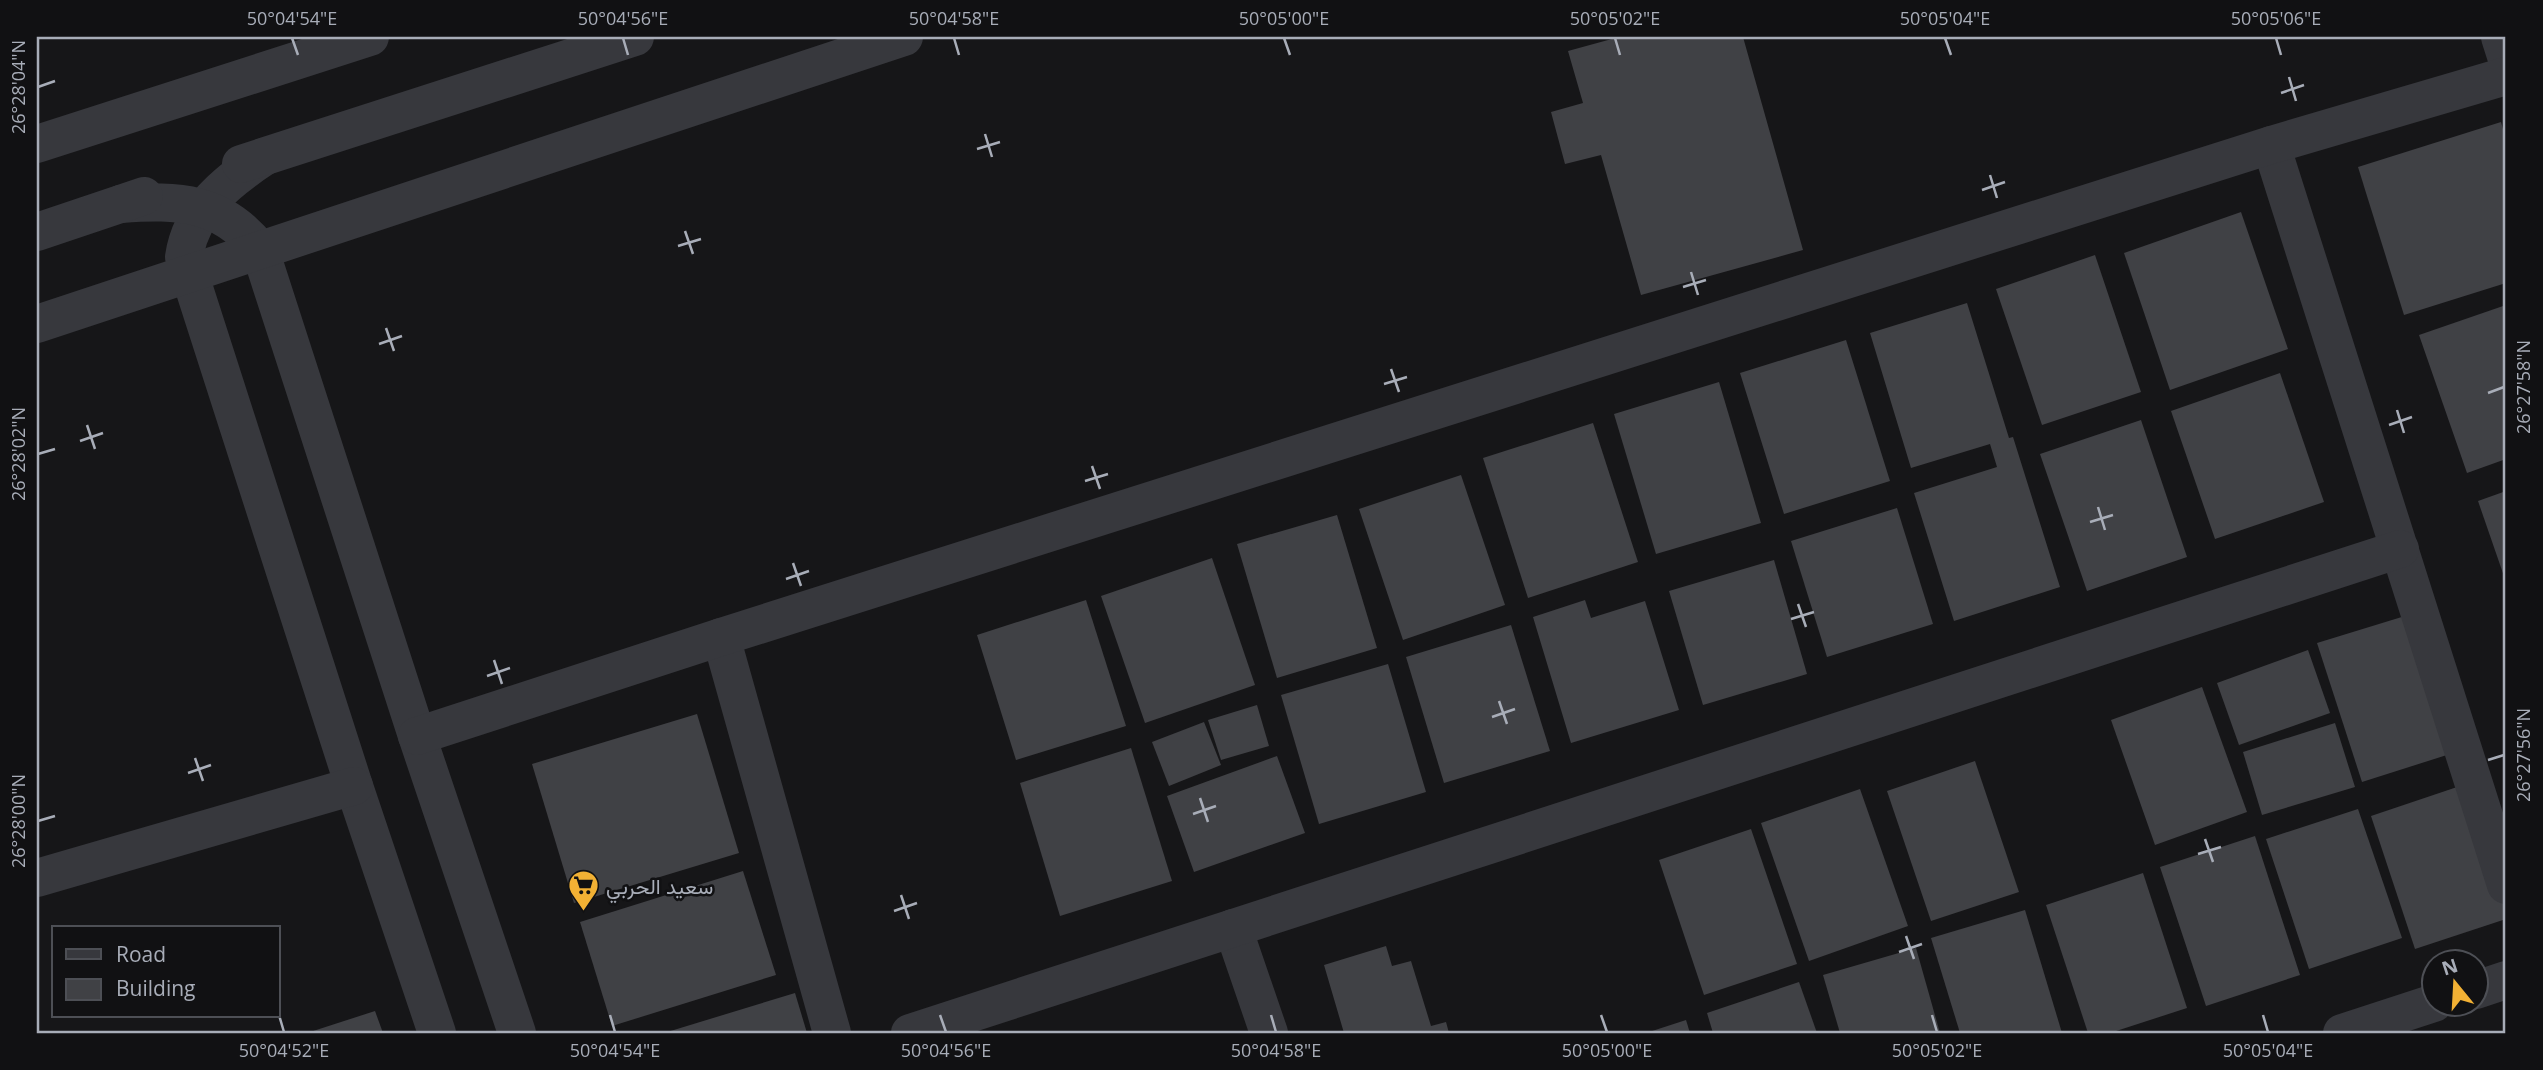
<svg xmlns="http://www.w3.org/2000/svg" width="2543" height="1070" font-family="'Open Sans',Vazirmatn,sans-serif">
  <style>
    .building { fill: #404145 }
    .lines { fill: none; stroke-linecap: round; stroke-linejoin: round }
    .minor { stroke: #37383d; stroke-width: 38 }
    .ticks { fill: none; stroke: #a8adb8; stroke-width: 2.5 }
    .labels { text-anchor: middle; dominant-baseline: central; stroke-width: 5; stroke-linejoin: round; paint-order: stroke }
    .poi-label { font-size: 21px; fill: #a8adb8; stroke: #111113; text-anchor: start }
    .neatline { fill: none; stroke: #a8adb8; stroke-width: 2.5 }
    .ticks-label { font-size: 18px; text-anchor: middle; fill: #a8adb8 }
  </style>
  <rect width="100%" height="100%" fill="#161618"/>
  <!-- building -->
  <g class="building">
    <path d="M1619,37H1743L1803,250L1641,295L1601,155L1565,164L1551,112L1583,103L1568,51Z"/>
    <path d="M2501,122L2506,140V283L2404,315L2358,167Z"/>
    <path d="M2241,212L2288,349L2170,390L2124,253Z"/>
    <path d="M2095,255L2141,392L2042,425L1996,289Z"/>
    <path d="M1967,303L2009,438L2013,437L2060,587L1954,621L1914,493L1997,467L1990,444L1911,468L1870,333Z"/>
    <path d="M2506,305V459L2467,473L2419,335Z"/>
    <path d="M1846,340L1890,481L1784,514L1740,373Z"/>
    <path d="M2280,373L2324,502L2215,539L2171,411Z"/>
    <path d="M1719,382L1761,523L1656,554L1614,414Z"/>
    <path d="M2141,420L2187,557L2087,591L2040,454Z"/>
    <path d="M1593,423L1638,562L1528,598L1483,458Z"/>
    <path d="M1461,475L1505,605L1403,640L1359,509Z"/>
    <path d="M2506,491V582L2478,501Z"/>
    <path d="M1897,508L1933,624L1827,657L1791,541Z"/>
    <path d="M1337,515L1377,648L1277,678L1237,544Z"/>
    <path d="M1212,558L1255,685L1145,723L1101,596Z"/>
    <path d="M1774,560L1807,674L1703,705L1669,591Z"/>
    <path d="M1086,600L1126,726L1016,760L977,635Z"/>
    <path d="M1585,600L1591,618L1645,601L1679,710L1571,743L1533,617Z"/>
    <path d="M2405,616L2450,754L2362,782L2317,643Z"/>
    <path d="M1511,625L1550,751L1444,783L1406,657Z"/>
    <path d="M2308,650L2330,713L2239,745L2217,683Z"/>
    <path d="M1388,664L1426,792L1319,824L1281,695Z"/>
    <path d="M2202,687L2247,812L2155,845L2111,720Z"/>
    <path d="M1257,705L1269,746L1221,760L1208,720Z"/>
    <path d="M697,714L739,853L574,903L532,764Z"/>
    <path d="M1204,722L1221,765L1169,786L1152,742Z"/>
    <path d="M2335,723L2355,787L2262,815L2243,752Z"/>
    <path d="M1131,748L1172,881L1060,916L1020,783Z"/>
    <path d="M1277,756L1305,833L1194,872L1167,796Z"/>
    <path d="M1975,761L2019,892L1931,921L1887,791Z"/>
    <path d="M2466,784L2506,905V919L2415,949L2371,816Z"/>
    <path d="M1860,789L1908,926L1809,961L1761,823Z"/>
    <path d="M2358,809L2402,938L2309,969L2266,839Z"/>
    <path d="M1751,829L1797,964L1704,995L1659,860Z"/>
    <path d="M2255,836L2300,975L2206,1006L2160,867Z"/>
    <path d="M743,871L776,975L612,1026L580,922Z"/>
    <path d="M2143,873L2187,1008L2110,1033H2088L2046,905Z"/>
    <path d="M2025,910L2062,1033H1960L1931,938Z"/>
    <path d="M1386,946L1392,966L1411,961L1431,1026L1446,1022L1449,1033H1344L1324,965Z"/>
    <path d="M1916,948L1940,1033H1840L1823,975Z"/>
    <path d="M1799,982L1817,1033H1713L1707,1013Z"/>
    <path d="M795,993L807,1033H664Z"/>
    <path d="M375,1011L383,1033H307Z"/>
    <path d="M1686,1020L1690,1033H1646Z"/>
  </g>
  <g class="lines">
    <!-- minor -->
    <g class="minor">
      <path d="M2500,37L2506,56"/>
      <path d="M37,144L370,37"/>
      <path d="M2271,145L2506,885"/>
      <path d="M264,157C226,182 191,210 184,257L354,786L437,1033"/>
      <path d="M241,164L635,37"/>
      <path d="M121,204C178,200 222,201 260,250L417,736L517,1033"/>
      <path d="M37,232L144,196"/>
      <path d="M37,324L904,37"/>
      <path d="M721,637L832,1033"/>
      <path d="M417,736L721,637L2271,145L2506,76"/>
      <path d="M37,878L354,786"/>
      <path d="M1233,928L1269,1033"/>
      <path d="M2476,990L2506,980"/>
      <path d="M910,1033L2400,549"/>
      <path d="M2342,1033L2434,1003"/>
    </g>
  </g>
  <!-- ticks -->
  <path class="ticks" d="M292,38L298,55M623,38L628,55M954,38L959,55M1284,38L1290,55M1615,38L1620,55M1945,38L1951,55M2276,38L2281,55M2289,77L2296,101M38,87L55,81M2281,93L2304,85M985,134L992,157M977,149L1000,142M1990,175L1997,198M1982,190L2005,182M685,231L693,254M678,246L701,239M1691,272L1698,295M1683,287L1706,280M386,328L394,351M379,344L402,336M1391,369L1399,392M1384,384L1407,377M2488,393L2504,387M2397,410L2404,433M87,425L95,449M2389,425L2412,417M80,441L103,433M38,454L55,449M1092,466L1100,489M1085,481L1108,474M2098,507L2105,530M2090,522L2113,515M793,563L801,586M786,579L809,571M1798,604L1806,627M1791,619L1814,612M494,660L502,684M487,676L510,668M1499,701L1507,724M1492,717L1515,709M195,758L203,781M2488,760L2504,755M188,773L211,765M1200,798L1208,822M1193,814L1216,806M38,821L55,816M2205,839L2213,862M2198,854L2221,847M901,895L909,919M894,911L917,903M1906,936L1914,959M1899,952L1922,944M279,1015L284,1032M610,1015L615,1032M940,1015L946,1032M1271,1015L1276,1032M1601,1015L1607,1032M1932,1015L1937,1032M2263,1015L2268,1032"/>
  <!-- icons -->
  <defs>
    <symbol id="supermarket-pin" viewBox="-11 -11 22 30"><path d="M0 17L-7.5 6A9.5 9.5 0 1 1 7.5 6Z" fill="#f2b134" stroke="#111113"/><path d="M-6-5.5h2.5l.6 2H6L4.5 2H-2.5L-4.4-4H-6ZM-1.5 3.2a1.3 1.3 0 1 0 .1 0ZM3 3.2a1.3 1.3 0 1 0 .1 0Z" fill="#111"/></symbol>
  </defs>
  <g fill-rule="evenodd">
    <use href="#supermarket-pin" x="566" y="868" width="35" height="47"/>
  </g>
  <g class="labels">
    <!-- poi labels -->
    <g class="poi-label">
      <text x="606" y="886">سعيد الحربي</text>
    </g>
  </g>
  <!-- border -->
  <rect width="2543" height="1070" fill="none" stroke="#111113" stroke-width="77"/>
  <!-- legend -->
  <rect x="52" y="926" width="228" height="91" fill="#111113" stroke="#4d4f55" stroke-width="2"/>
  <rect x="66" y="949" width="35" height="10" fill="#37383d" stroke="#4d4f55" stroke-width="2"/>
  <text x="116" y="962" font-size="21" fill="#a8adb8">Road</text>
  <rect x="66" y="979" width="35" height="21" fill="#404145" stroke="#4d4f55" stroke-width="2"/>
  <text x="116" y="996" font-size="21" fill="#a8adb8">Building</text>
  <!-- north arrow -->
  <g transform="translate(2455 983) rotate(342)"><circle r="33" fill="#111113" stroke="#4d4f55" stroke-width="2"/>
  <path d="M0-5L12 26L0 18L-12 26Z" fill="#f2b134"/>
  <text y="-10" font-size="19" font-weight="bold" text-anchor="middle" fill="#a8adb8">N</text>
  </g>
  <rect x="38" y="38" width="2466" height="994" class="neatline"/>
  <g class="ticks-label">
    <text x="292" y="25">50°04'54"E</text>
    <text x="623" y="25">50°04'56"E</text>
    <text x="954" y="25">50°04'58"E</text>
    <text x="1284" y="25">50°05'00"E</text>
    <text x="1615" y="25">50°05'02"E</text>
    <text x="1945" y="25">50°05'04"E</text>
    <text x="2276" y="25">50°05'06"E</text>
    <text transform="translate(19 87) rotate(-90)" y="6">26°28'04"N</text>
    <text transform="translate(2524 387) rotate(-90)" y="6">26°27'58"N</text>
    <text transform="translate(19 454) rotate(-90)" y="6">26°28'02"N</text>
    <text transform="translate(2524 755) rotate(-90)" y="6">26°27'56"N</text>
    <text transform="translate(19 821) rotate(-90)" y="6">26°28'00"N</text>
    <text x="284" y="1057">50°04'52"E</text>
    <text x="615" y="1057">50°04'54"E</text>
    <text x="946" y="1057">50°04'56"E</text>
    <text x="1276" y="1057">50°04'58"E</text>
    <text x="1607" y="1057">50°05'00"E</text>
    <text x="1937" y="1057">50°05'02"E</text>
    <text x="2268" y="1057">50°05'04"E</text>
  </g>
</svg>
